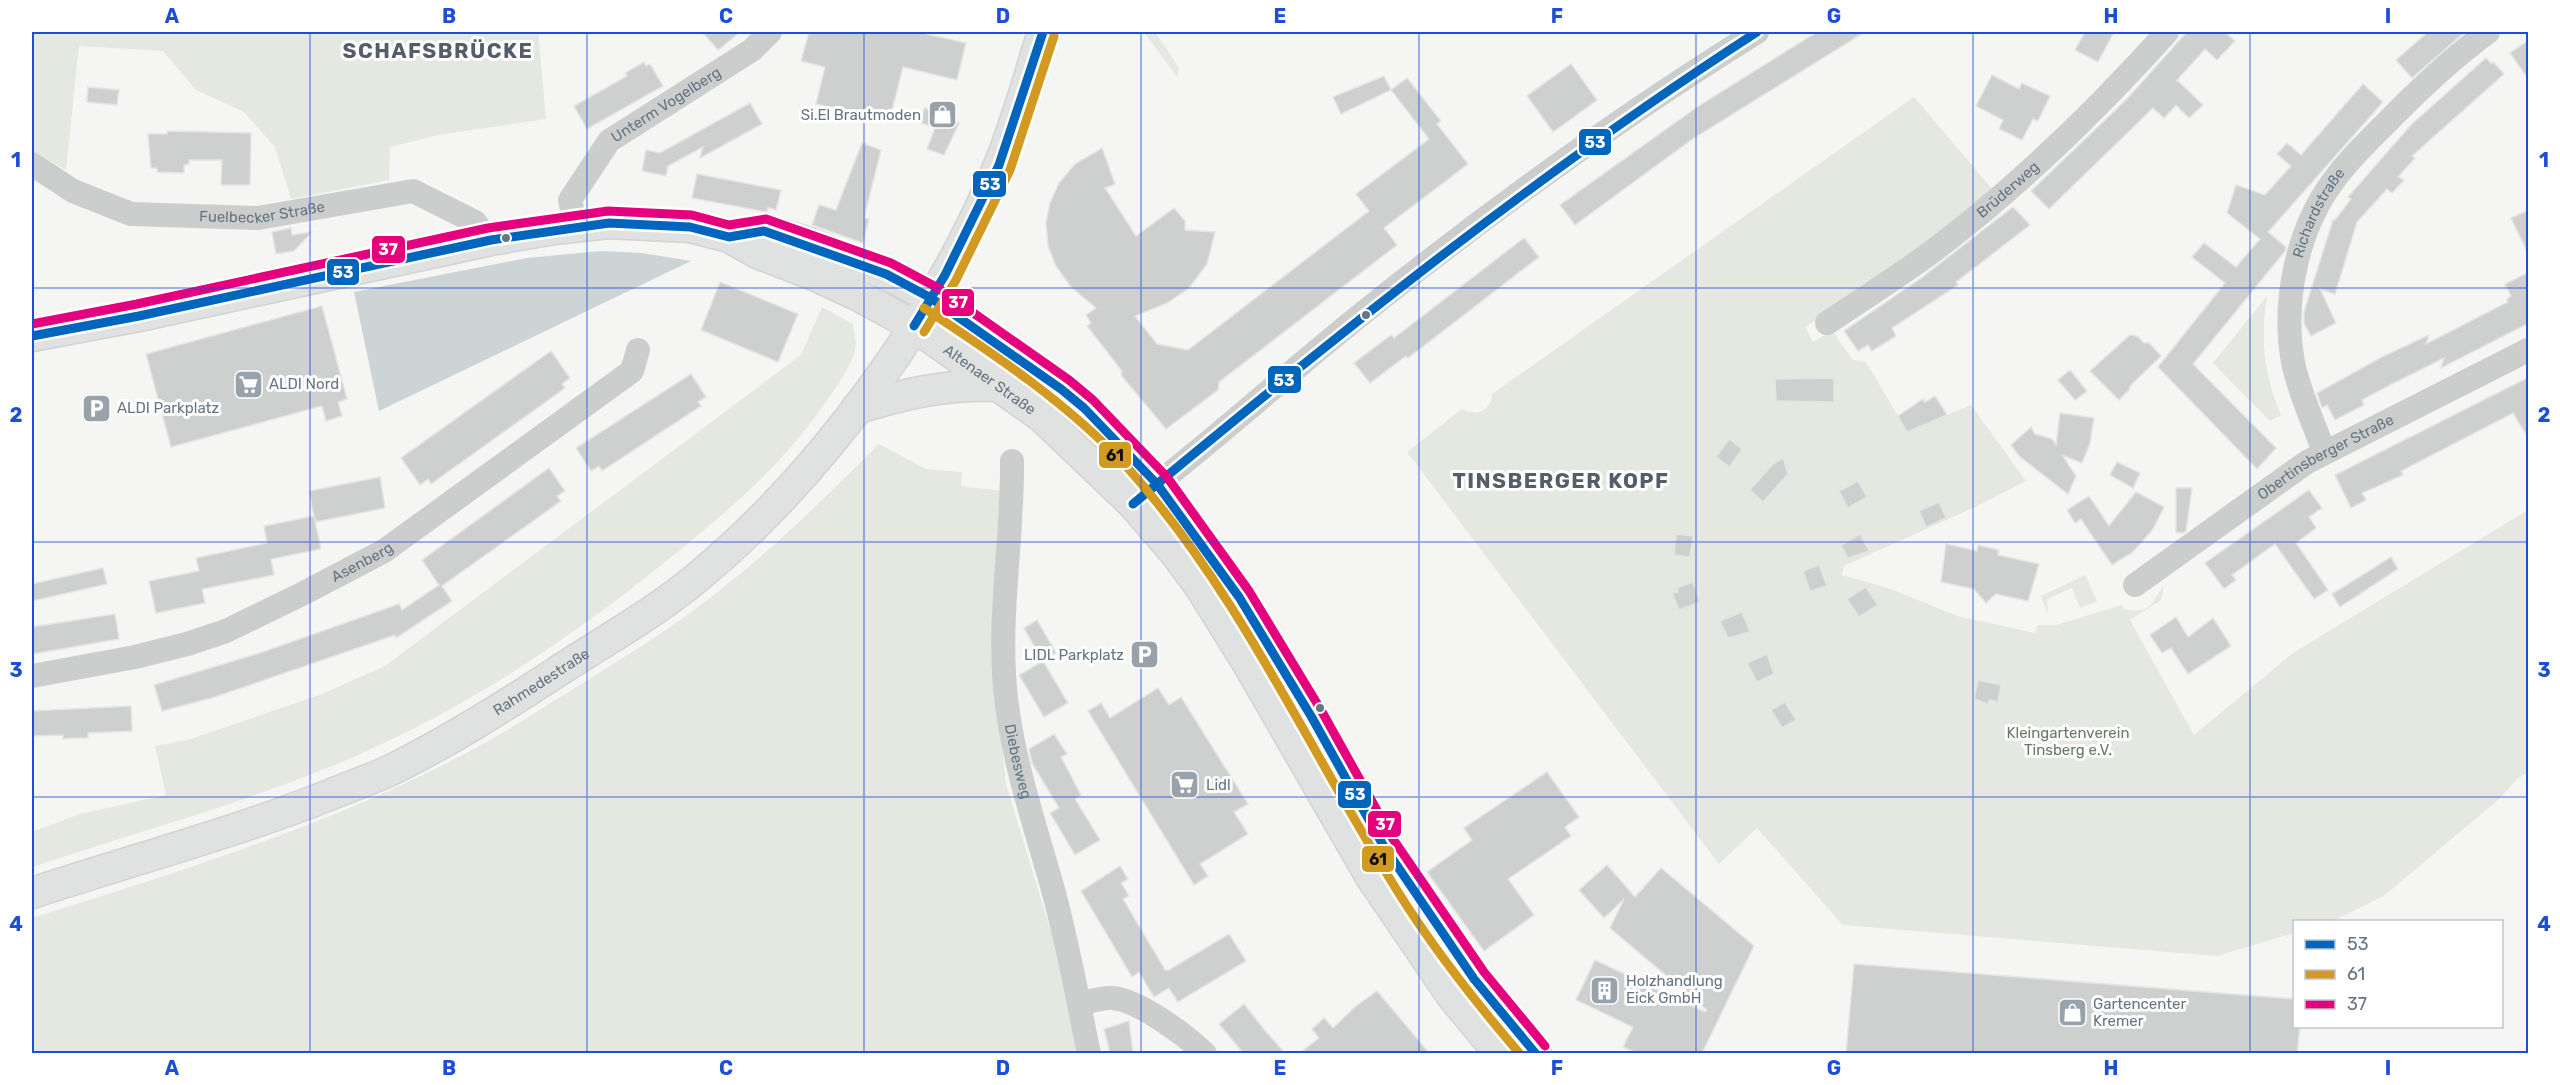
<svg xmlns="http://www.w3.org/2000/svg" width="2560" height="1085" font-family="Rubik,sans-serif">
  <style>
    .green { fill: #e4e8e1 }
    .water { fill: #cdd4d6 }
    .building { fill: #cecfcf; stroke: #e4e4e3; stroke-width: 1.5 }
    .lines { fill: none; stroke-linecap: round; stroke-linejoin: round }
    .major-casing { stroke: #d2d3d2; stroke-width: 33 }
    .minor { stroke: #cccece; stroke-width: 24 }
    .major { stroke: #e0e1e1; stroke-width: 30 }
    .bus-1-casing { stroke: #fff; stroke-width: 14 }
    .bus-2-casing { stroke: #fff; stroke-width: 14 }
    .bus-3-casing { stroke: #fff; stroke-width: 14 }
    .bus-1 { stroke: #0065bd; stroke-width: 9 }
    .bus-2 { stroke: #d29a21; stroke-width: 9 }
    .bus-3 { stroke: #e5007d; stroke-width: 9 }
    .grid { fill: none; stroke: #1d4ed8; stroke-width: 1.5; stroke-opacity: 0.55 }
    .bus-dot { fill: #657583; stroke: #fff; stroke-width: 2 }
    .labels { text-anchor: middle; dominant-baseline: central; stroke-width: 6; stroke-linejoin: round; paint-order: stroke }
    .street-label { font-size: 15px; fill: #657583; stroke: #fff }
    .poi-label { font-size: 15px; fill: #657583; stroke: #fff; text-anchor: start }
    .park-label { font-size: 15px; fill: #677a64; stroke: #fff }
    .district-label { font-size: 21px; font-weight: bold; letter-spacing: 1.5px; fill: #535e68; stroke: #fff }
    .line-badge { stroke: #fff; stroke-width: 2 }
    .badge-label { font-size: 16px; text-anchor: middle; font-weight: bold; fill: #fff }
    .pale-badge-label { font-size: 16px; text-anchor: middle; font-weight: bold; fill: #111 }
    .neatline { fill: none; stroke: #1d4ed8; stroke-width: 2 }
    .grid-label { font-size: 20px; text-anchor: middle; font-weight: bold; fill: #1d4ed8 }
  </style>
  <rect width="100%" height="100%" fill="#f5f5f3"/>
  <!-- green -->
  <g class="green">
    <path d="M32,32H538L546,119L438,135L390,147L389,180L291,199L275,147L244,112L196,90L163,51L79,46L66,170L32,150Z"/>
    <path d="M1144,32H1155L1179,68L1177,77Z"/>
    <path d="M1914,97L1994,191L1852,297L1805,327L1813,342L1832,331L1853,360L1866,362L1907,431L1971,405L2026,481L1975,507L1844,566L1842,575L1891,589L1957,616L2035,633L2038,625H2056L2122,605L2124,609C2152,615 2151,602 2164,586L2161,600L2130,620L2194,735L2293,653L2528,510V772L2517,779L2499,799L2385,895L2333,921L2294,922V933L2217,956L1843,925L1757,828L1719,864L1407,452L1462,409C1477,417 1491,411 1492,394Z"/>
    <path d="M2267,296C2260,338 2264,376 2281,415L2270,421L2213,363Z"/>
    <path d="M822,307L853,324C854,332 857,343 855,350C850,369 836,387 825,403C782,466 724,515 665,562C577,633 483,697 380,745C269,797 148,828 32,867V832L80,814L166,795L155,746L191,739L322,694L385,666L801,355Z"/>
    <path d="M879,444L926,469L962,472L961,486L1002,491L1001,738L1006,784L1051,932L1077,1053H32V918C185,870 341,822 483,744C512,728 539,710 567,693C617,661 669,631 715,594C773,549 827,496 879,444Z"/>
    <path d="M2085,575L2097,601L2080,608L2072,588L2047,599L2048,614L2041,596Z"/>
  </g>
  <!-- water -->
  <path class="water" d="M601,251L642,253L691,261L379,411L354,292L527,258Z"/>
  <!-- building -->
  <g class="building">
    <path d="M702,32H740L718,50Z"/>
    <path d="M809,32H918L966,43L957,80L903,67L889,122L816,104L825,67L801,61Z"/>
    <path d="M1817,32H1865L1694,138L1575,225L1560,205L1700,105Z"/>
    <path d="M2085,32H2114L2098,62L2075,50Z"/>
    <path d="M2187,32H2225L2235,41L2217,60L2205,49L2177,80L2203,105L2189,118L2176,105L2164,118L2153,108L2049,209L2031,191L2127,99Z"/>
    <path d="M2428,32H2465L2412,78L2396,60Z"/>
    <path d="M2529,40V80L2510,53Z"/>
    <path d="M2486,58L2491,64L2493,62L2504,74L2412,156L2415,158L2398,177L2404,180L2392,193L2387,189L2357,222L2335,294L2320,289L2336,323L2311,336L2304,323V312L2333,220H2335L2351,199L2348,197L2411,125Z"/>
    <path d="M644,62L646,66L650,64L663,86L587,129L574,106L627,76L625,73Z"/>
    <path d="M1571,64L1597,100L1553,132L1527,96Z"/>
    <path d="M1992,75L2019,89L2022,83L2050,96L2038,121L2033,119L2022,140L1999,129L2003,120L1976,106Z"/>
    <path d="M1384,76L1391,90L1341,114L1333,97Z"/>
    <path d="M1407,78L1441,121L1437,124L1468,164L1384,228L1397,245L1219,382L1218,390L1166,429L1121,375L1122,371L1087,326L1091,323L1086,315L1096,308L1071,287L1056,266L1048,246L1046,223L1050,203L1059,183L1075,164L1102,148L1115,184L1105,188L1136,236L1174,208L1185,221V230L1215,232L1207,264L1189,288L1167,303L1135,316L1157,344L1188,350L1369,211L1356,194L1429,139L1391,90Z"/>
    <path d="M2363,84L2383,102L2268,232L2286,247L2285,251L2193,364L2276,448L2257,469L2158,367L2225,283L2192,257L2204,243L2236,267L2260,239L2227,213L2236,185L2265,195L2291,166L2277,154L2287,143L2301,155Z"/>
    <path d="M88,87L119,90L117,105L87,102Z"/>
    <path d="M750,103L762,124L700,158L703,147L668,166L666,176L642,171L646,150L660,153Z"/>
    <path d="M925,108L959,123L944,155L927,149L935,128L919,122Z"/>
    <path d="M167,131L251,133L250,185H221L222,160H189V164L184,165V173L157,172V168H151L148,134H167Z"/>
    <path d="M862,143L881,150L866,210L865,218L869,219L863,243L812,225L819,205L836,210Z"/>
    <path d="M697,174L781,190L776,210L768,207L767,212L692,198Z"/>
    <path d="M2013,207L2030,225L1956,282L1958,285L1892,328L1896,336L1872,351L1868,345L1858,351L1844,331L1920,279Z"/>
    <path d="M2529,210V255L2511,218Z"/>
    <path d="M291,228L292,235L312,232L294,251L276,254L272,232Z"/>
    <path d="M1524,238L1539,257L1408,358L1406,356L1370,383L1354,363L1391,335L1394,338Z"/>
    <path d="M2529,272V323L2441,368L2444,358L2390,385L2362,400L2364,405L2335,420L2327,405L2322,408L2317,393L2382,357L2429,335L2426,344L2508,302L2507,299L2511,296L2505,284Z"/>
    <path d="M720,282L798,314L778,362L701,330Z"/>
    <path d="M322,306L347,399L338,402L342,416L326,421L322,406L171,447L146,354Z"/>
    <path d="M2130,335L2137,336L2144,343H2149L2161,356L2130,386L2129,390L2119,400L2090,371Z"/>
    <path d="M551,351L570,378L562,384L565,388L431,484L428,479L420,485L401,458Z"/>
    <path d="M2070,370L2087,391L2075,400L2058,380Z"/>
    <path d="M691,374L706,397L698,402L701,406L602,471L599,466L591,471L576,448Z"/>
    <path d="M2529,377V439L2513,413L2401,471L2403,475L2362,493L2366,500L2351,508L2335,475Z"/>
    <path d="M1834,378V402L1776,401L1775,379Z"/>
    <path d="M1935,396L1947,415L1907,432L1898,416L1923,399L1925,402Z"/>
    <path d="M2060,413L2094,418L2090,443L2082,463L2062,455L2076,476L2068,494L2019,456L2011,445L2031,427L2035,434L2052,439L2056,445Z"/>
    <path d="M1729,439L1742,449L1730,467L1716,457Z"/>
    <path d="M1783,458L1788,474L1763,502L1750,490L1773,464Z"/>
    <path d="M2117,462L2140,473L2133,488L2110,475Z"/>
    <path d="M549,468L565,491L557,496L561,501L442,586L452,601L396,638L395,635L215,697L162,711L154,685L263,652L399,604L402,610L439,585L422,560Z"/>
    <path d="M380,477L385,508L315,522L309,491Z"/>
    <path d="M1858,481L1867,497L1848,508L1839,491Z"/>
    <path d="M2176,488H2192L2186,531L2183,533L2176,532Z"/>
    <path d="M2309,490L2322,508L2309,517L2316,528L2296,543L2328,590L2314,599L2275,544L2232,575L2236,580L2224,589L2205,563Z"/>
    <path d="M2136,492L2164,507L2153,529L2133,552L2112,565L2081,519L2075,523L2067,510L2089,496L2109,526Z"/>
    <path d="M1939,502L1946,518L1926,527L1919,511Z"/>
    <path d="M314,516L321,549L271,559L274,575L202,589L205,603L156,613L149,581L199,571L196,558L267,543L264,526Z"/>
    <path d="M1676,534L1693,536L1690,557L1674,555Z"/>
    <path d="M1860,534L1869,551L1848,558L1841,545Z"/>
    <path d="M1946,544L1977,551L1978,545L1999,550L1998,555L2039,564L2028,601L1996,594L1986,603L1974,589L1941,582Z"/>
    <path d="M2391,557L2398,569L2340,607L2332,594Z"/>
    <path d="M1819,565L1827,586L1810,591L1803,571Z"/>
    <path d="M103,568L107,584L32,601V584Z"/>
    <path d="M1693,582L1700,602L1679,610L1672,593L1678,592L1677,588Z"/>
    <path d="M1866,587L1878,605L1859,617L1847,599Z"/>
    <path d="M1742,612L1750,632L1728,638L1720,621Z"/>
    <path d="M115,614L119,639L32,654V627Z"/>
    <path d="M2176,617L2188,637L2213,618L2231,646L2188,674L2171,648L2162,653L2150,635Z"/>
    <path d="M1037,620L1056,653L1043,661L1024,628Z"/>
    <path d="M1767,654L1774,674L1757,682L1747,663Z"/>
    <path d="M1043,661L1068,703L1044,717L1019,675Z"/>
    <path d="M1978,680L2001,685L1998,702L1989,700L1988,704L1974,699Z"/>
    <path d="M1158,688L1169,705L1181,697L1248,804L1234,812L1248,834L1200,864L1208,876L1194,885L1088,711L1101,703L1110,718Z"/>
    <path d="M1785,702L1796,720L1782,728L1771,710Z"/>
    <path d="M131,706L132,731L88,733V738H76L63,739V735L32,736V711Z"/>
    <path d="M1054,734L1067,754L1061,757L1081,795L1075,799L1100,840L1075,855L1050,813L1059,808L1032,763L1029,749Z"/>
    <path d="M1547,772L1579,817L1565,827L1571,836L1508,879L1534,915L1484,951L1427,872L1472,840L1464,828Z"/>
    <path d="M1607,865L1635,897L1661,868L1754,946L1702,1053H1637L1623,1047L1633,1027L1576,1000L1595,960L1705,1012L1707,1010L1610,928L1624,899L1604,918L1579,890Z"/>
    <path d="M1120,866L1128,879L1121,883L1129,896L1123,899L1165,970H1169L1229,934L1246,961L1178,1002L1169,988L1154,997L1139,972L1132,977L1081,891Z"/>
    <path d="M1854,964L2295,999V1026H2300L2297,1053H1846Z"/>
    <path d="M1377,991L1429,1053H1300L1319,1038L1312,1029L1324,1018L1333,1028L1355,1007Z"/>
    <path d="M1244,1004L1267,1033L1285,1053H1243L1240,1049L1219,1024Z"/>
    <path d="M1129,1021L1133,1053H1110L1104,1029Z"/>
  </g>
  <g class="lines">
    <defs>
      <g id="major">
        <path d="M729,237C740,235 754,230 765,232C797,235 837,255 867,267C911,283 948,309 987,335C1050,377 1109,426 1158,484C1249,595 1310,724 1384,845C1428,918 1479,990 1536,1054"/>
        <path id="s8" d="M32,336L139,316L491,240L554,229L609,223L690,227L729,237L757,253L814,275L861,297L914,326L1042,417L1133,504L1176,554L1201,588L1247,662L1371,877L1452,996L1500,1054"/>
        <path d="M856,409C906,393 946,384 999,386"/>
        <path id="s9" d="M32,893C132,860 234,833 332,794C353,785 376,778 397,767C451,740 503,707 554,674C602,642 654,614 699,576C822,474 939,313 999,165C1017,122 1029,76 1043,32"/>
      </g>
    </defs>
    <!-- major casing -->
    <use href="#major" class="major-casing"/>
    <!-- minor -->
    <g class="minor">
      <path id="s1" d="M32,164L73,191L131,214L258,218L413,191L475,222L480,229L483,241"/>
      <path id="s2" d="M576,226L570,200L609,141L752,50L770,32"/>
      <path id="s3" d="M1827,323C1863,299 1899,276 1933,251C2019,186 2096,111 2167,32"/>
      <path id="s4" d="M2324,452C2314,423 2299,393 2293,362C2282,302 2297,229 2334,180C2352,155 2375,135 2396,113C2425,84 2455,56 2488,32"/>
      <path id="s5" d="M1012,461C1013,540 997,619 1006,698C1014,766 1036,828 1054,893C1068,946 1078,1000 1089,1054"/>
      <path d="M1157,484C1227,429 1293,369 1363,313C1489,212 1620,117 1757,32"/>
      <path id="s6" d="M2135,585L2307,462L2528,350"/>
      <path id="s7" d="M32,676L135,657L187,644L226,631L302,594L384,551L632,371L638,350"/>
      <path d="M1079,1004C1089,1002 1102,997 1112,998C1137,999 1187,1036 1205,1054"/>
    </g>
    <!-- major -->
    <use href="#major" class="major"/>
    <defs>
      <g id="bus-1">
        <path d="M914,326L945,275L999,165L1043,32"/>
        <path d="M32,336L139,316L491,240L609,223L690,227L729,237L764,231L886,274L931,298L1061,389L1084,408L1157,484L1239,597L1311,716L1383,845L1474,979L1536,1054"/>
        <path d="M1133,504C1334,337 1537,174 1757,32"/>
      </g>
      <g id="bus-2">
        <path d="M924,308C995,355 1068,403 1126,466C1235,587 1303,737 1387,874C1425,938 1471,997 1520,1054"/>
        <path d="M924,332L956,280L1010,170L1054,36"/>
      </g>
      <path id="bus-3" d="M32,324L137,304L488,228L608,211L692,215L729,225L766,219L891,263L938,288L1069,380L1093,400L1167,477L1249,591L1321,710L1393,839L1484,972L1545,1046"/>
    </defs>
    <!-- bus-1 casing -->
    <use href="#bus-1" class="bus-1-casing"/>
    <!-- bus-2 casing -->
    <use href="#bus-2" class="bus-2-casing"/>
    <!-- bus-3 casing -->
    <use href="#bus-3" class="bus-3-casing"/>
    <!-- bus-1 -->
    <use href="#bus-1" class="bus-1"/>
    <!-- bus-2 -->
    <use href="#bus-2" class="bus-2"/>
    <!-- bus-3 -->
    <use href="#bus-3" class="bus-3"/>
  </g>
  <!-- grid -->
  <path class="grid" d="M310,32V1054M587,32V1054M864,32V1054M1141,32V1054M1419,32V1054M1696,32V1054M1973,32V1054M2250,32V1054M32,288H2528M32,542H2528M32,797H2528"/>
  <!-- icons -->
  <defs>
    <symbol id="shop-square" viewBox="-11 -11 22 22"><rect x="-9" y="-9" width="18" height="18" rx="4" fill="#97a2aa" stroke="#fff"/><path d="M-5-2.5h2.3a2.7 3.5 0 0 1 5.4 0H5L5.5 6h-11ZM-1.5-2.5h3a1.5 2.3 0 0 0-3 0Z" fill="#fff"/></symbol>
    <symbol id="supermarket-square" viewBox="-11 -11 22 22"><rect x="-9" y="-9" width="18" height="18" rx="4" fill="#97a2aa" stroke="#fff"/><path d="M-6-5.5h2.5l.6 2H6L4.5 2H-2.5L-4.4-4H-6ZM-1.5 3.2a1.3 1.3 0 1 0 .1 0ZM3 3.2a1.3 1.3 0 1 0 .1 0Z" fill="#fff"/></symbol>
    <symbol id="parking-square" viewBox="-11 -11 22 22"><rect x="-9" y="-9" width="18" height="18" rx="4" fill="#97a2aa" stroke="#fff"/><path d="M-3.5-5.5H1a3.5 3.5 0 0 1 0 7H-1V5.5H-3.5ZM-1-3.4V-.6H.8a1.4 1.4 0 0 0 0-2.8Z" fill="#fff"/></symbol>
    <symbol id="building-square" viewBox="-11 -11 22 22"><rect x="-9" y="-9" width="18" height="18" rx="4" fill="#97a2aa" stroke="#fff"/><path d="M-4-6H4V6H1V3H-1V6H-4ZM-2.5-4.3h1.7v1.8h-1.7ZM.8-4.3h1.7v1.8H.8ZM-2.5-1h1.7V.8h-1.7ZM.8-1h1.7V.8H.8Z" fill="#fff"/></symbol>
  </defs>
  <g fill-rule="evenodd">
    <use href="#shop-square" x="926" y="98" width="33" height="33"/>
    <use href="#supermarket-square" x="232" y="368" width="33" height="33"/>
    <use href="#parking-square" x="80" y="392" width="33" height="33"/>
    <use href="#parking-square" x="1128" y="638" width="33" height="33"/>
    <use href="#supermarket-square" x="1168" y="768" width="33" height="33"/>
    <use href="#building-square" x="1588" y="974" width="33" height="33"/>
    <use href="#shop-square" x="2056" y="996" width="33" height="33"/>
  </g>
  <!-- markers -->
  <g class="bus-dot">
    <circle cx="506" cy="238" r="5"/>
    <circle cx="1366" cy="315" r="5"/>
    <circle cx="1320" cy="708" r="5"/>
  </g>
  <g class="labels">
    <!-- street labels -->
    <g class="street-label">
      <text stroke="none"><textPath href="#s2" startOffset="165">Unterm Vogelberg</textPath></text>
      <text stroke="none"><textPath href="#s3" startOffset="225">Brüderweg</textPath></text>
      <text stroke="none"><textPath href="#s1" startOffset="243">Fuelbecker Straße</textPath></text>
      <text stroke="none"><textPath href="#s4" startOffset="250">Richardstraße</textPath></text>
      <text stroke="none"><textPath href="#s8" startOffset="1008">Altenaer Straße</textPath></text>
      <text stroke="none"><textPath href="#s6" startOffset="230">Obertinsberger Straße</textPath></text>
      <text stroke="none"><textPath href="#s7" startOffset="352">Asenberg</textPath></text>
      <text stroke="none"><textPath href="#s9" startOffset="554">Rahmedestraße</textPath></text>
      <text stroke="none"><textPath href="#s5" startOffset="302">Diebesweg</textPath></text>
    </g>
    <!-- poi labels -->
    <g class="poi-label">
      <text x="921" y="115" text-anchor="end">Si.El Brautmoden</text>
      <text x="269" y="384">ALDI Nord</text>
      <text x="117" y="408">ALDI Parkplatz</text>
      <text x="1124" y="655" text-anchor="end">LIDL Parkplatz</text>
      <text x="1206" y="785">Lidl</text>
      <text x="1626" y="981">Holzhandlung<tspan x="1626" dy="17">Eick GmbH</tspan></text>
      <text x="2093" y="1004">Gartencenter<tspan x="2093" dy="17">Kremer</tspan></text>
    </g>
    <!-- park labels -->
    <g class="park-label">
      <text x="2068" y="733">Kleingartenverein<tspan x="2068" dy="17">Tinsberg e.V.</tspan></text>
    </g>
    <!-- district labels -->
    <g class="district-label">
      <text x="438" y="50">SCHAFSBRÜCKE</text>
      <text x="1561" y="480">TINSBERGER KOPF</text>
    </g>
  </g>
  <g class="line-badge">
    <rect x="1578" y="128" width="34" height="28" rx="6" fill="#0065bd"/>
    <rect x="972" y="170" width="35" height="28" rx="6" fill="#0065bd"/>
    <rect x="371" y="235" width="35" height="29" rx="6" fill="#e5007d"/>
    <rect x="326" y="258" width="34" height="28" rx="6" fill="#0065bd"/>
    <rect x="941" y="288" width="34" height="29" rx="6" fill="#e5007d"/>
    <rect x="1267" y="365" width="35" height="29" rx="6" fill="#0065bd"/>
    <rect x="1098" y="441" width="34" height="28" rx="6" fill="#d29a21"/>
    <rect x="1337" y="780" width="35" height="29" rx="6" fill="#0065bd"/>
    <rect x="1367" y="810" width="35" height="28" rx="6" fill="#e5007d"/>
    <rect x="1361" y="845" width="34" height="28" rx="6" fill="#d29a21"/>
  </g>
  <g class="badge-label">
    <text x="1595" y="148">53</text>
    <text x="990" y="190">53</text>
    <text x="388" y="255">37</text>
    <text x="343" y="278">53</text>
    <text x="958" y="308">37</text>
    <text x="1284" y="386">53</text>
    <text x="1355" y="800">53</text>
    <text x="1385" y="830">37</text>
  </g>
  <g class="pale-badge-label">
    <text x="1115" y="461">61</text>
    <text x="1378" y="865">61</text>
  </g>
  <!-- border -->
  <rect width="2560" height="1085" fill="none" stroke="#ffffff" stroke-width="66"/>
  <!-- legend -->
  <rect x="2293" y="920" width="210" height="108" fill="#ffffff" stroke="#c1c8cd" stroke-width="1.5"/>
  <rect x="2305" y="940" width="30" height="9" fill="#0065bd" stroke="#c1c8cd" stroke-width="1.5"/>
  <text x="2347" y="950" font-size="18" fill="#657583">53</text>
  <rect x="2305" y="970" width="30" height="9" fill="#d29a21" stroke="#c1c8cd" stroke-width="1.5"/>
  <text x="2347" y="980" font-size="18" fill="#657583">61</text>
  <rect x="2305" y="1000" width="30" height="9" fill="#e5007d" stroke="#c1c8cd" stroke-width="1.5"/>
  <text x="2347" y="1010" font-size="18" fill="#657583">37</text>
  <rect x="33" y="33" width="2494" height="1019" class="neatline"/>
  <g class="grid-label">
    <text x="172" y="23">A</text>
    <text x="449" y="23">B</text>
    <text x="726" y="23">C</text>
    <text x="1003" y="23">D</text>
    <text x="1280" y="23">E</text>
    <text x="1557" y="23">F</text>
    <text x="1834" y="23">G</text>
    <text x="2111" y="23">H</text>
    <text x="2388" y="23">I</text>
    <text x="16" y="167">1</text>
    <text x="2544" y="167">1</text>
    <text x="16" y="422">2</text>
    <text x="2544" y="422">2</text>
    <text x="16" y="677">3</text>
    <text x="2544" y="677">3</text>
    <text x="16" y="931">4</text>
    <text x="2544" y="931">4</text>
    <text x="172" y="1075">A</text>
    <text x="449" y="1075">B</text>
    <text x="726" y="1075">C</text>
    <text x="1003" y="1075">D</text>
    <text x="1280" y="1075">E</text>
    <text x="1557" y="1075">F</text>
    <text x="1834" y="1075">G</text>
    <text x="2111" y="1075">H</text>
    <text x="2388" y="1075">I</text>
  </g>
</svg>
